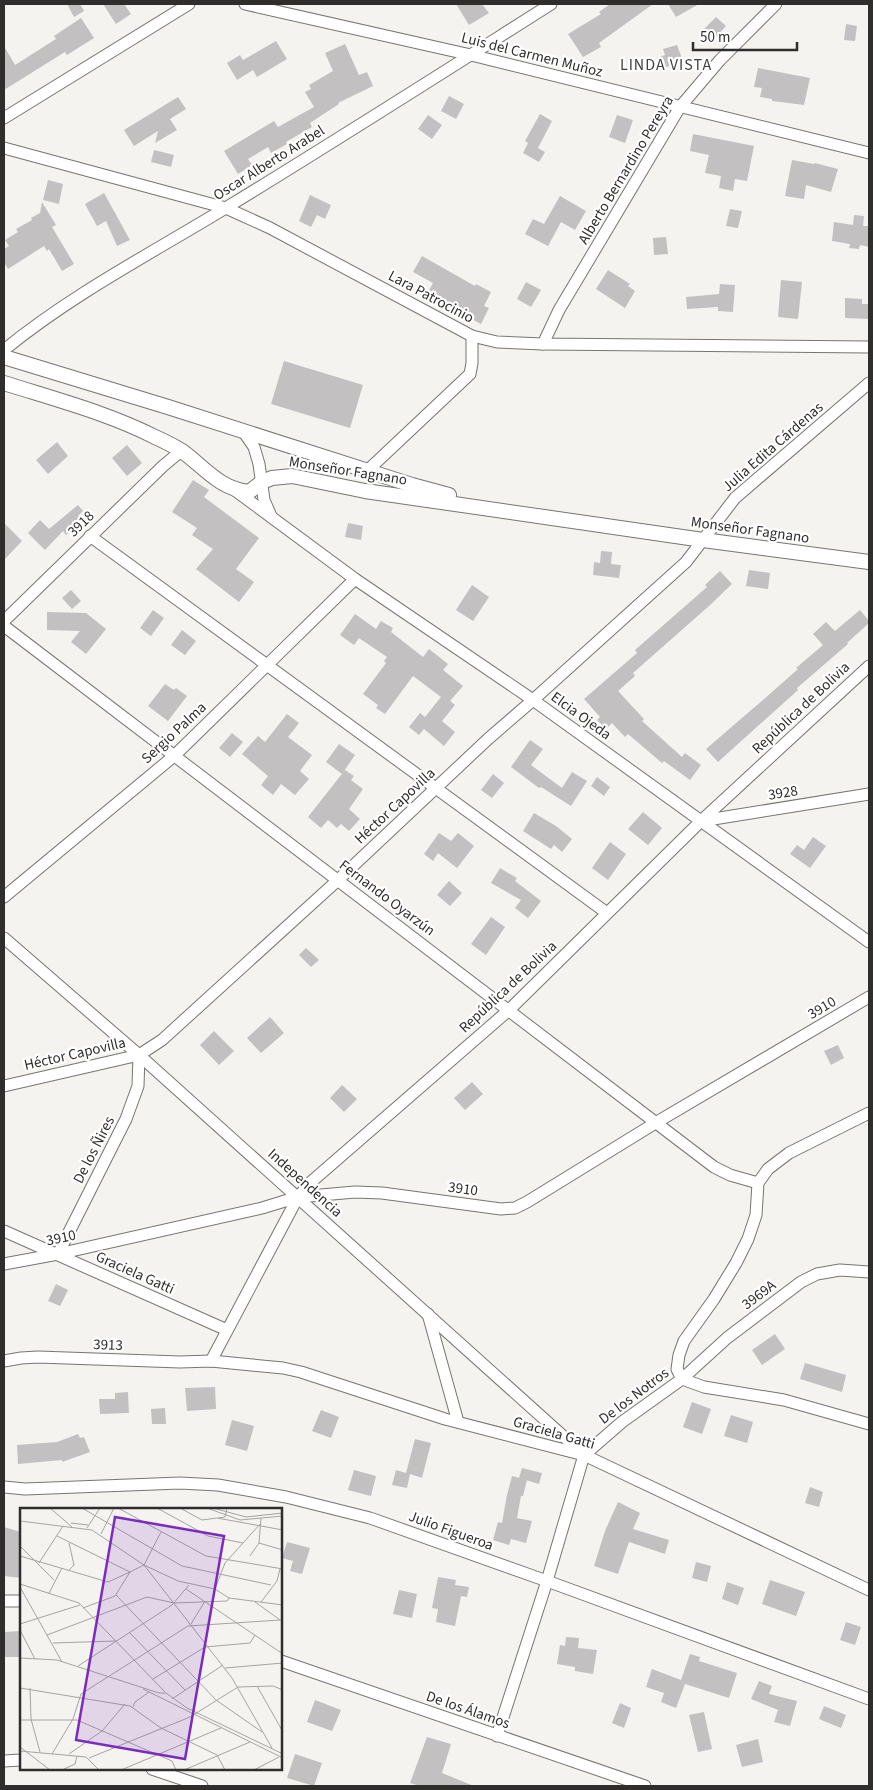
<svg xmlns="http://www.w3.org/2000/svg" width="873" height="1790" font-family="'Source Sans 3',sans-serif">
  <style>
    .building { fill: #c3c0c2 }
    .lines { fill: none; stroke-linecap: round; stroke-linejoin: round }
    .minor-casing { stroke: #777572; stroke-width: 13 }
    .tertiary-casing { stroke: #777572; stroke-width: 16 }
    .minor { stroke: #fff; stroke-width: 11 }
    .tertiary { stroke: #fff; stroke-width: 14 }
    .labels { text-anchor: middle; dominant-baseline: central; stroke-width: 4.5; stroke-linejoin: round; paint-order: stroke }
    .street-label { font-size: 15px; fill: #2f2e2d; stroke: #fff }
    .neighbourhood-label { font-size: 16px; letter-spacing: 1px; fill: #41403d; stroke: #fff }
    .inset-road { fill: none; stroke: #a6a4a2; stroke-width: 1 }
    .view { fill: #7b2cbf; fill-opacity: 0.15; stroke: #7b2cbf; stroke-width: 2.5 }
    .inset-edge { fill: none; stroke: #2f2e2d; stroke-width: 2.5 }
  </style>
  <rect width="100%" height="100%" fill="#f5f3f0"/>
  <!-- building -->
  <g class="building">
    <path d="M67,4H80L84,11L74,17Z"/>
    <path d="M103,4H124L131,14L116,24Z"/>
    <path d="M456,4H482L489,13L469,25Z"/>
    <path d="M610,4H653L599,43L601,47L583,57L568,34L601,14L599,12Z"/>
    <path d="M668,4H699L676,17Z"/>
    <path d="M716,17L726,26L712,41L702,31Z"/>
    <path d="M81,18L94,38L67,55L65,52L4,90V46L15,65L56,39L54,36Z"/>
    <path d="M846,24L857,26L855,41L844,40Z"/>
    <path d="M276,41L287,59L257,77L253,70L237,80L227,63L240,55L243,60Z"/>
    <path d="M345,44L359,75L367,72L373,86L338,103L339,104L310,123L312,127L286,142L287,144L271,153L268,147L248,159L252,165L238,174L224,151L274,121L278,127L314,107L305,92L311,89L309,85L333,71L325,53Z"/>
    <path d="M677,45L683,61L661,69L657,58L665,55L663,49Z"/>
    <path d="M758,68L810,78L804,105L772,101V99L760,97L762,88L754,87Z"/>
    <path d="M449,96L464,104L456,119L441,111Z"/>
    <path d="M178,97L186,109L170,119L177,130L155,143L158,131L134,146L124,130Z"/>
    <path d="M540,114L552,121L538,148L545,152L539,162L523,153L528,143L525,141Z"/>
    <path d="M428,115L442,125L432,139L418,129Z"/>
    <path d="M617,115L633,120L625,143L609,137Z"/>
    <path d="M693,134L754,146L747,181L735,179L733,191L719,188L721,176L705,173L709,155L690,151Z"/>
    <path d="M154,150L174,155L171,167L151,162Z"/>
    <path d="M792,160L814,164L815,163L838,169L831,192L806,185L804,199L785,196Z"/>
    <path d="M48,180L63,184L59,204L43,200Z"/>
    <path d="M104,193L130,240L117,246L106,221L97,226L85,204Z"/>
    <path d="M310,195L331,205L325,219L317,215L311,227L299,221Z"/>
    <path d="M560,196L586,211L575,230L561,222L548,246L525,234L533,219L544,224Z"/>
    <path d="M42,202L56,225L52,227L74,264L62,271L49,249L47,251L44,246L8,269L4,262V249L9,246L5,240L18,232L16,229L32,220L31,218L40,213Z"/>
    <path d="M730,209L742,211L738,228L726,226Z"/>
    <path d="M854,215L864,216L863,226H869V247L860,245L859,249L849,248L850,244L832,241L834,222L853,225Z"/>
    <path d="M666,237L668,254L654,255L653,238Z"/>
    <path d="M422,256L475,286L476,284L491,292L484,306L489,308L481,324L461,313L462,310L428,292L433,283L413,272Z"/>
    <path d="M608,270L630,284L628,286L635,291L625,308L596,289Z"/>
    <path d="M781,280L802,282L798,319L778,317Z"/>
    <path d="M526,282L541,290L531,307L517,299Z"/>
    <path d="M720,284L735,285L733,312L718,311V307L687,309L686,297L719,294Z"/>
    <path d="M845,298L862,299V304H869V319L845,318Z"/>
    <path d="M284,361L363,385L350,428L271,404Z"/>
    <path d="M57,442L68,456L48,474L36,460Z"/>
    <path d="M127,445L142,463L127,476L112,458Z"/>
    <path d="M193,480L209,490L204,497L259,538L236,569L254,582L239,602L196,569L213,549L192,535L197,528L172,512Z"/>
    <path d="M78,505L83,511L78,516L83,521L66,535L63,531L45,550L28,533L40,520L49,529Z"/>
    <path d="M4,523L22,541L4,560Z"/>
    <path d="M348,523L363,526L361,540L345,537Z"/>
    <path d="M601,551L612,552L611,564L621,565L619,578L593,575L594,562L600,563Z"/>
    <path d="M749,570L770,573L768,589L746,586Z"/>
    <path d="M720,571L732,584L709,606L633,673L635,676L618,691L644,719L642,721L682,757L685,753L701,765L690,780L664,761L662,763L628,734L625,737L612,723L606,729L597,720L600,717L584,699L637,653L635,650L707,587L705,585Z"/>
    <path d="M472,585L489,597L473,621L456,610Z"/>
    <path d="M71,590L81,601L72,609L62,598Z"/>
    <path d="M153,610L164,618L151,636L140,628Z"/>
    <path d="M860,610L869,621V623L847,643L848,644L797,688L798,690L718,762L706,749L772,692L798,669L796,668L823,645L813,634L826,622L835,631Z"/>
    <path d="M47,612L86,613L106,629L86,654L71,642L80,631L47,630Z"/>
    <path d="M355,614L376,629L381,621L393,628L391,632L423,657L429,649L448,664L443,670L463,686L450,701L455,705L442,721L455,732L444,746L424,729L419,735L409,727L420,713L425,717L441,697L413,676L385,714L376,708L378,705L363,694L386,663L384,661L387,657L359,638L354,645L340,635Z"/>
    <path d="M182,630L196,641L185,655L171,645Z"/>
    <path d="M165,684L174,690L176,688L187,696L168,721L148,706Z"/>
    <path d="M287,714L299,723L288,737L312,755L300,771L309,779L295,795L281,784L273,795L261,785L268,776L242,754L258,736L265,742Z"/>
    <path d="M232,733L243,742L230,757L219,748Z"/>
    <path d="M530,740L543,749L531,765L562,788L572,772L587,781L571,806L541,787L539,788L511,767Z"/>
    <path d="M339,744L355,755L342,774L326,762Z"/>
    <path d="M345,770L354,776L351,780L363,789L349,809L360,819L349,831L341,824L337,828L328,820L321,828L308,817Z"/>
    <path d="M493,774L504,783L492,798L481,790Z"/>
    <path d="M597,777L610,787L604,796L591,786Z"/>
    <path d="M643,812L662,828L648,845L628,829Z"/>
    <path d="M534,813L556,826L572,839L562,852L554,845L551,849L523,831Z"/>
    <path d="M439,833L451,841L458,833L474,846L457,868L438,853L433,861L424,854Z"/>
    <path d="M813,837L826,846L810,868L790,854L797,845L804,850Z"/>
    <path d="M610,842L626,854L608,880L592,868Z"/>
    <path d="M500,868L517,878L515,881L541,901L528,918L515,908L521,900L491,883Z"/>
    <path d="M449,881L462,893L450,906L437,895Z"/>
    <path d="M491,917L505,927L486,955L471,944Z"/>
    <path d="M306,948L319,960L311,967L299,955Z"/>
    <path d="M270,1017L284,1033L261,1053L247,1038Z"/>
    <path d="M214,1031L234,1051L219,1065L200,1045Z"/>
    <path d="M838,1045L844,1058L831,1065L824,1051Z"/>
    <path d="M472,1082L483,1094L465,1110L454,1098Z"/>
    <path d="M342,1085L357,1099L344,1112L330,1098Z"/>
    <path d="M56,1284L68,1290L60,1306L48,1301Z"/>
    <path d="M775,1334L785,1349L762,1365L752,1350Z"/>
    <path d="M805,1363L846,1375L842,1392L800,1379Z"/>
    <path d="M215,1387L216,1409L187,1411L185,1388Z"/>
    <path d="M128,1392L129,1413L100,1414L99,1399H115V1393Z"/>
    <path d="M692,1402L711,1409L702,1434L683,1427Z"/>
    <path d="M165,1408L166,1424H152L151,1409Z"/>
    <path d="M321,1410L339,1417L331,1438L312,1431Z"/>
    <path d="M731,1415L753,1422L747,1443L724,1436Z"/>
    <path d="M232,1420L254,1426L247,1451L225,1445Z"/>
    <path d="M78,1434L80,1438L84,1437L90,1452L62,1462V1460L18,1464L17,1445L57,1442Z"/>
    <path d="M415,1439L431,1443L422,1478L410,1474L407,1488L392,1485L396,1470L406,1473Z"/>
    <path d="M522,1468L542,1473L539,1484L519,1478Z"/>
    <path d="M354,1470L376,1476L371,1496L348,1490Z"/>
    <path d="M512,1476L527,1480L523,1496H521L517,1518L532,1521L526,1543L511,1539L509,1545L493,1540L498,1522L502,1523L507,1495Z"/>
    <path d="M810,1487L823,1492L819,1507L805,1503Z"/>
    <path d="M618,1502L640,1513L633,1529L669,1540L665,1554L629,1542L618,1574L594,1566L605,1531Z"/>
    <path d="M4,1527L21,1532V1578L4,1576Z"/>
    <path d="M287,1542L310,1548L302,1574L290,1571L293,1561L282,1558Z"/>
    <path d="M696,1562L711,1566L707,1582L692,1578Z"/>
    <path d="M438,1577L456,1580L455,1585L469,1587L467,1597L461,1596L455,1626L436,1622L438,1609L432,1608Z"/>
    <path d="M770,1580L805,1592L796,1616L762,1604Z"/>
    <path d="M727,1582L744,1588L738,1605L722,1599Z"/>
    <path d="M399,1590L417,1594L412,1618L393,1614Z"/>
    <path d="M846,1622L861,1627L855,1645L840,1640Z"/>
    <path d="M21,1631V1657H4V1632Z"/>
    <path d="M566,1637L579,1638L578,1648L597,1650L593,1674L575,1671V1667L557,1664L560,1645L565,1646Z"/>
    <path d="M690,1654L700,1657L699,1661L737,1673L729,1698L685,1684L676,1708L661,1702L664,1693L646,1687L652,1669L681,1680Z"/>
    <path d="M759,1681L772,1686L769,1694L797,1701L790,1726L774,1722L778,1710L751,1699Z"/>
    <path d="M315,1700L341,1710L332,1731L307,1722Z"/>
    <path d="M620,1703L631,1708L624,1728L612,1723Z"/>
    <path d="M824,1706L846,1715L841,1728L819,1719Z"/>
    <path d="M704,1712L712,1749L698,1752L689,1715Z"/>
    <path d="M427,1737L451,1744L442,1773L474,1786H420L410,1783Z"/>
    <path d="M758,1739L763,1762L742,1767L736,1745Z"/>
    <path d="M295,1754L322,1763L314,1786L287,1778Z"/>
  </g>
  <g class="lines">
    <defs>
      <g id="minor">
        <path d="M245,4L471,55L869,153"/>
        <path d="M4,118L189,4"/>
        <path d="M4,148L226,208L270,228L472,336L497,342L543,344L869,347"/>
        <path d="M543,344L559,310L680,107L720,60L776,4"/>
        <path d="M4,350C71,295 150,254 224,209C334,142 442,73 551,4"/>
        <path d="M243,431L254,447L259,464L264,500L271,516"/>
        <path d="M367,471L470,374L472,363V336"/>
        <path d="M236,491L355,579L533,700L869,942"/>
        <path d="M90,536L607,913"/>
        <path d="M4,621L163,466L181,451"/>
        <path d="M4,626L714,1167L730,1175L758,1183"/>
        <path d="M701,821L869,794"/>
        <path d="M4,897L174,756L355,579"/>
        <path d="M4,938L139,1055L583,1454"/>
        <path d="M4,1086L139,1055L162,1040L338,880L488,739L533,700L686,562L735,498L869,383"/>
        <path d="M4,1231L227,1330"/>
        <path d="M58,1254L126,1119L138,1086L139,1055"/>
        <path d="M4,1264L58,1254L262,1208L298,1197L355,1192L382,1193L501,1209L515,1208L527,1202L657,1122L869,997"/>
        <path d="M869,1272L840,1270L817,1274L801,1282L727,1338L682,1379L704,1387L784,1400L869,1424"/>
        <path d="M428,1314L458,1422"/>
        <path d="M4,1361L21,1358L38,1357L180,1362L211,1361L283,1368L301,1372L445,1419L584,1455L869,1590"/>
        <path d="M211,1361L298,1197L311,1182L509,1010L701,821L869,666"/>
        <path d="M4,1487L25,1489L180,1483L218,1485L286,1497L370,1518L547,1581L869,1699"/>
        <path d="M4,1601H21"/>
        <path d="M281,1661L645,1786"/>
        <path d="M497,1736L547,1581L584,1455L622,1422L682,1379L677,1369L679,1355L684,1341L714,1299L736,1263L748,1239L756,1215L758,1183L768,1169L789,1153L869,1113"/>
        <path d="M4,1761L21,1760"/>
        <path d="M152,1769L202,1786"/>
      </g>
      <g id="tertiary">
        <path d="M4,357L168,407L412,485L449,495"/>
        <path d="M4,383C54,399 108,413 155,437C164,441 174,446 182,451C205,468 220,489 249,492L262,482L272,478L292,476L365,491L703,540L869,562"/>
      </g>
    </defs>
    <!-- minor casing -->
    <use href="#minor" class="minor-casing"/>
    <!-- tertiary casing -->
    <use href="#tertiary" class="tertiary-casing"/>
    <!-- minor -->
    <use href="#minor" class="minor"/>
    <!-- tertiary -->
    <use href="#tertiary" class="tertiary"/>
  </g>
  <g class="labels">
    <!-- street labels -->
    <g class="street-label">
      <text transform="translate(532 55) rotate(14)">Luis del Carmen Muñoz</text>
      <text transform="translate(269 163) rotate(-32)">Oscar Alberto Arabel</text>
      <text transform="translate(626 170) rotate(-59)">Alberto Bernardino Pereyra</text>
      <text transform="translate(431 297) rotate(28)">Lara Patrocinio</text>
      <text transform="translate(773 447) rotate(-41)">Julia Edita Cárdenas</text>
      <text transform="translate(348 471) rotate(9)">Monseñor Fagnano</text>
      <text transform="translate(81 524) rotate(-44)">3918</text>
      <text transform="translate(750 530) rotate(8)">Monseñor Fagnano</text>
      <text transform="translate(801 708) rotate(-43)">República de Bolivia</text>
      <text transform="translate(581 716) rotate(36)">Elcia Ojeda</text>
      <text transform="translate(174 733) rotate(-43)">Sergio Palma</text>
      <text transform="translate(783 793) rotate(-9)">3928</text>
      <text transform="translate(395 806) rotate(-43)">Héctor Capovilla</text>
      <text transform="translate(387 898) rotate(37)">Fernando Oyarzún</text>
      <text transform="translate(508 987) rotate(-43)">República de Bolivia</text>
      <text transform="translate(822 1008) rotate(-31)">3910</text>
      <text transform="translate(75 1054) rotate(-13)">Héctor Capovilla</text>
      <text transform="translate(94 1150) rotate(-63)">De los Ñires</text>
      <text transform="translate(305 1183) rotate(42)">Independencia</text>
      <text transform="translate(463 1189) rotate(8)">3910</text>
      <text transform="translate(61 1238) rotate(-12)">3910</text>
      <text transform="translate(135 1273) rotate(24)">Graciela Gatti</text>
      <text transform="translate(759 1295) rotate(-37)">3969A</text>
      <text transform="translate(108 1345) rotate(2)">3913</text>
      <text transform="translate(634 1396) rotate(-37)">De los Notros</text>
      <text transform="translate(554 1433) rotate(16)">Graciela Gatti</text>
      <text transform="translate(451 1531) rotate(20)">Julio Figueroa</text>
      <text transform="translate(468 1710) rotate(19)">De los Álamos</text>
    </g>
    <!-- neighbourhood labels -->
    <g class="neighbourhood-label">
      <text x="666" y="65">LINDA VISTA</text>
    </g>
  </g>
  <!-- overview -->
  <g transform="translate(20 1508)">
    <rect width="262" height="262" fill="#f5f3f0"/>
    <path class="inset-road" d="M30,0L52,19M62,0L162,58L251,77M98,0L186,48L263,61M137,0L188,28L223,35M160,0L182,12L197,10L263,22M187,0L220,12L263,8M193,0L226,9L263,5M198,10L205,9L207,0M0,13L72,22L124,57L158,73L195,81M51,15L68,17M67,20L80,0M81,26L94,0M37,28L110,64M239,35L263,42M0,38L34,72M0,48L88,74L110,64M230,48L239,35L241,10M19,55L43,18M124,57L212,170L252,240M49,62L54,57L49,35M0,76L59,95L145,184M0,79L42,154M166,81L263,146M195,81L205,55L241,15M195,81L209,90L263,97M29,85L42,60M96,87L196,192L242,224M235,94L263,114M241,94L257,73L260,61M63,100L95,88L110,64L124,57L141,24M0,116L60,97M171,116L185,93M0,122L15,151M109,124L165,182M27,127L127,89L154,95L207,93L209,90M33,135L96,133M0,150L37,152L139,185H146L167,200L263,246M58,158L152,97L169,77M205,160L263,155M133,171L185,139L230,135L235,127M237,178L263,224M0,180L110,198L141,220L197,247L205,262M10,180L11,211L20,244M123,181L263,250M152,191L203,157M113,199L115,194L129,184M0,212H57L152,253L156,262M0,239L30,262M0,243L66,249L79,262M32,246L53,211L61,186L168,118L260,112M49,246L82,223L105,196M69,250L170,209L218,179L253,178L263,182M42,262L55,256L57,248M101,262L201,220M164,262L230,234M234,262L259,249"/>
    <path class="view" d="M95,9L204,28L165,251L56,232Z"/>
    <rect width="262" height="262" class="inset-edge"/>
  </g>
  <!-- border -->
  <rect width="873" height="1790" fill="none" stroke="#2f2e2d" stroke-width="10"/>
  <!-- scale -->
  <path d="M693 42v8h104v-8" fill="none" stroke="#2f2e2d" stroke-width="2.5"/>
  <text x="700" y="42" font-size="15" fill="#2f2e2d" stroke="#ffffff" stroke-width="4" paint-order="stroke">50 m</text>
</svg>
